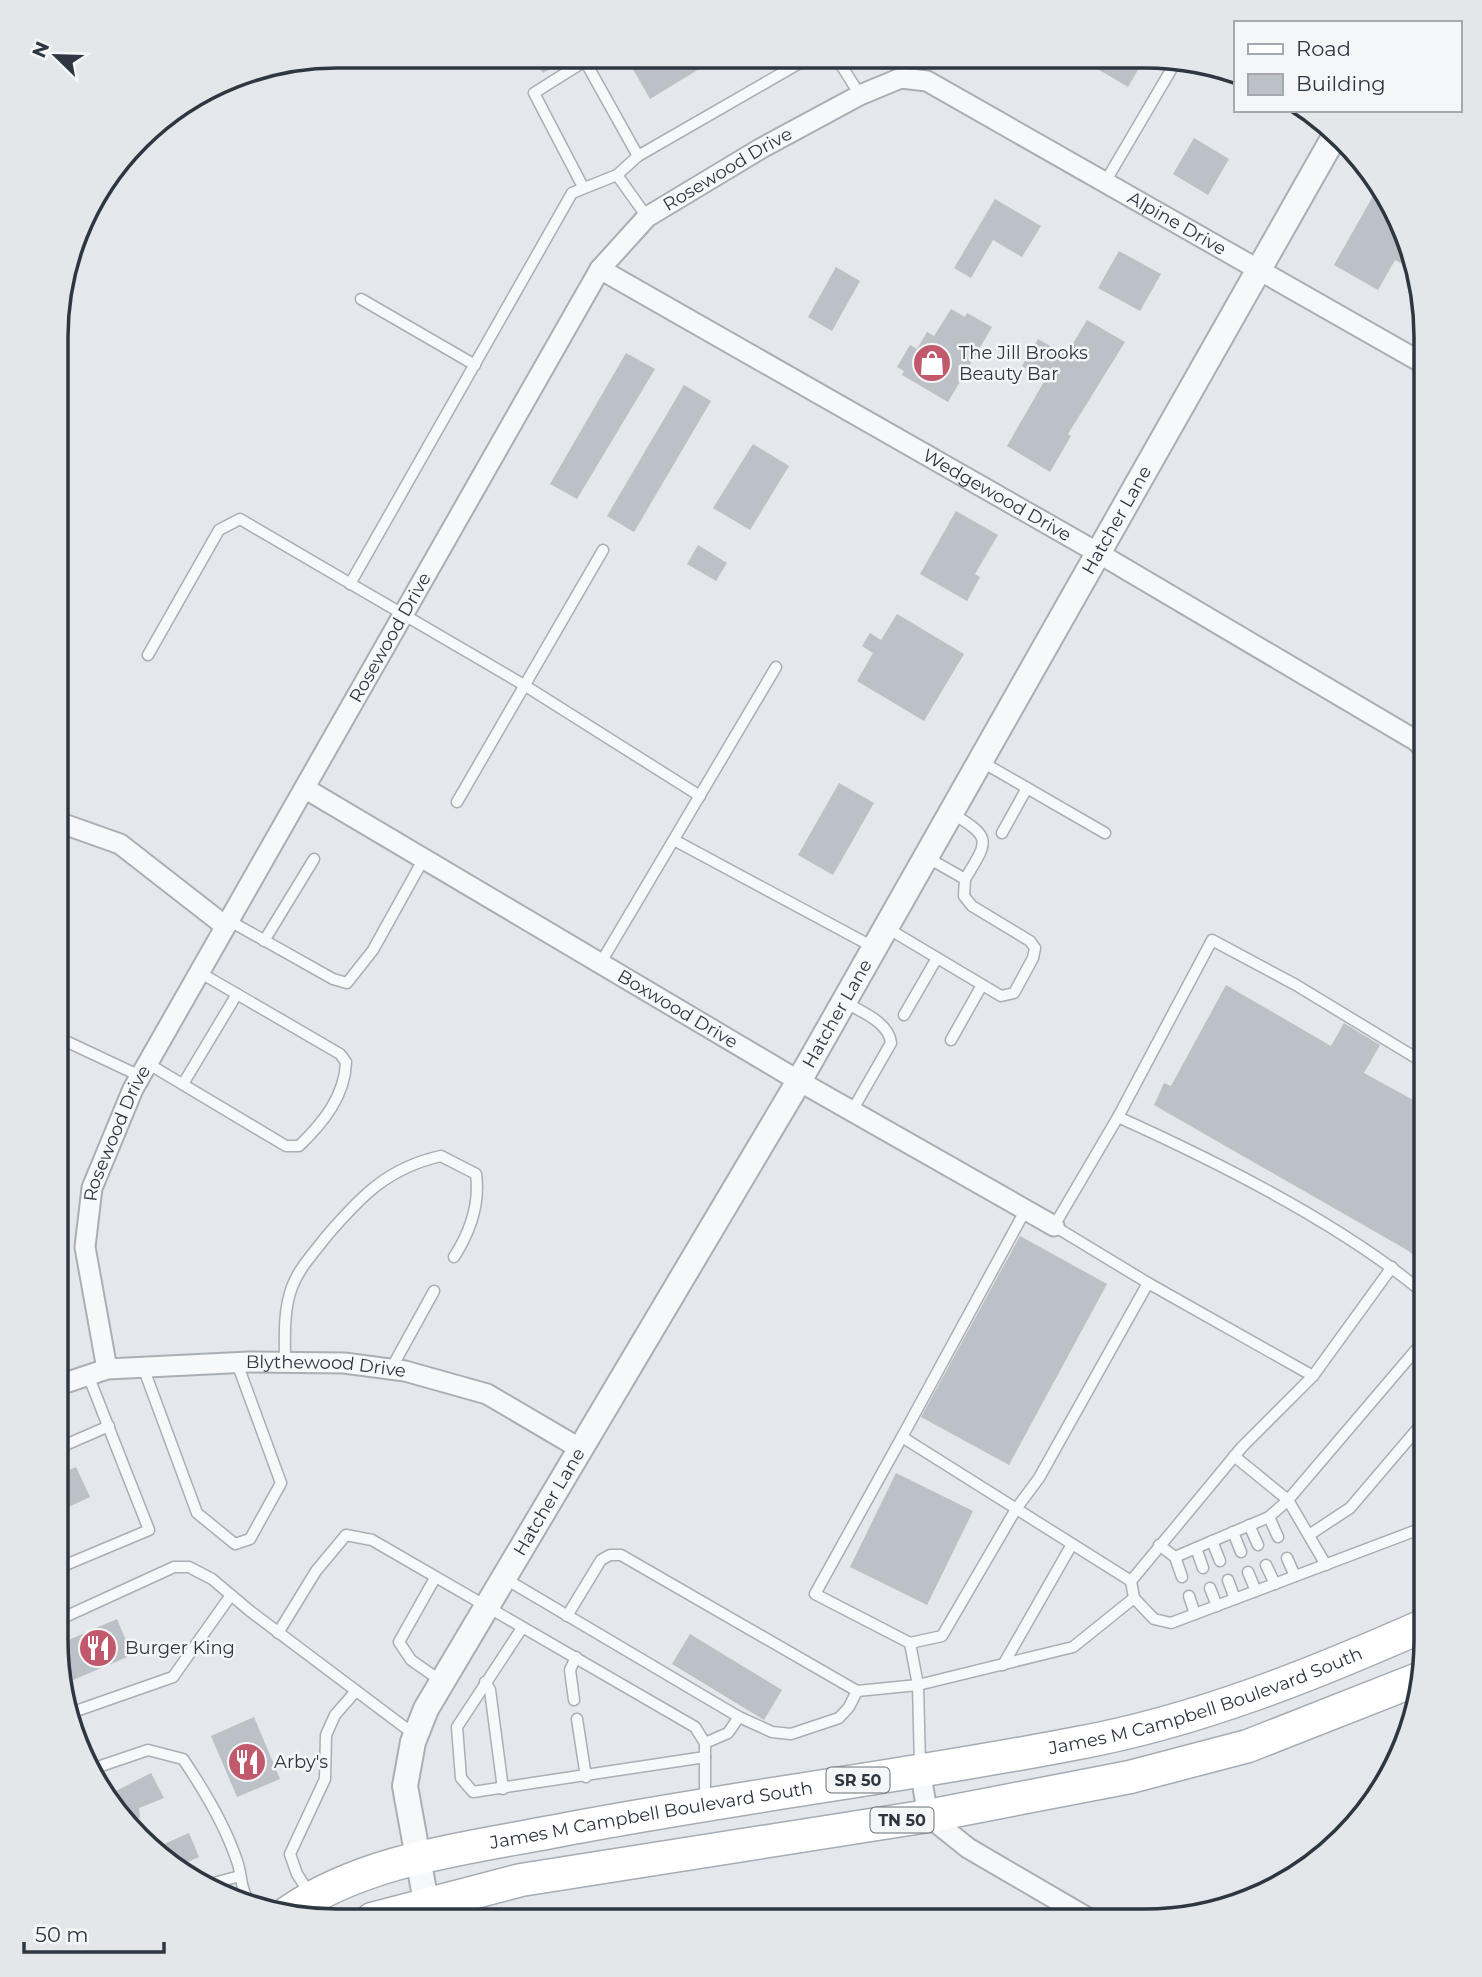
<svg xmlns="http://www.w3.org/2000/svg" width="1482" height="1977" font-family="Montserrat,sans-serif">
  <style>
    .building { fill: #bcc1c7 }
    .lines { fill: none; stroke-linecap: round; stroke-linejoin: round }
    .service-casing { stroke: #aaaeb5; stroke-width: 13 }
    .minor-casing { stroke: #aaaeb5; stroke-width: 23 }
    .tertiary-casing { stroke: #aaaeb5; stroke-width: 28 }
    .primary-casing { stroke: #a5acb5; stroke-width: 35 }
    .service { stroke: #f7f8f9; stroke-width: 10 }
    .minor { stroke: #f7f8f9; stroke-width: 19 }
    .tertiary { stroke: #f7f8f9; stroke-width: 24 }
    .primary { stroke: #fff; stroke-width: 32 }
    .labels { text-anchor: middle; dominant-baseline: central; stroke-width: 5; stroke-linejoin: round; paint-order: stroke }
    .shield { fill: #f4f6f8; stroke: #697079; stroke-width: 2 }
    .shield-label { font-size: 16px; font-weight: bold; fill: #2e3642 }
    .street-label { font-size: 18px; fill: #2e3642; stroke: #f4f6f8 }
    .poi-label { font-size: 18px; fill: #2e3642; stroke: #f4f6f8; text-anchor: start }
    .rim { fill: none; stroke: #2e3642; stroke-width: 3.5 }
  </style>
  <rect width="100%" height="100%" fill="#e4e7eb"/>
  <!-- building -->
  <g class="building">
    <path d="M532,57H570L543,73Z"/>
    <path d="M626,57H719L650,99Z"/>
    <path d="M1079,58H1145L1128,87Z"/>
    <path d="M1194,138L1229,159L1208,195L1173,174Z"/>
    <path d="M1377,189L1397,213L1410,268L1395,260L1378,290L1334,265Z"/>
    <path d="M995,199L1041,226L1022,257L993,240L971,278L954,268Z"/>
    <path d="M1119,251L1161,274L1140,311L1098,288Z"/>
    <path d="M836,267L860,281L832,331L808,317Z"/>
    <path d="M951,309L965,317L967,313L992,327L948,402L902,375L904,371L897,367L910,345L917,349L927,332L934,336Z"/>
    <path d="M1087,320L1125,342L1068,434L1071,436L1050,472L1007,446L1045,380L1022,366L1038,339L1066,355Z"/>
    <path d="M626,353L655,369L577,499L550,484Z"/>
    <path d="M684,385L711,401L634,532L607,516Z"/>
    <path d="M753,444L789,466L750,530L713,508Z"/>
    <path d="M956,511L998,535L975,574L980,577L967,601L920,574Z"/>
    <path d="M698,545L727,563L716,581L687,564Z"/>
    <path d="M897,614L964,654L924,721L857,681L873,653L862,646L870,633L881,640Z"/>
    <path d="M839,783L874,803L833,875L798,855Z"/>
    <path d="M1226,985L1331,1046L1344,1023L1380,1045L1364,1073L1426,1107V1264L1407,1250L1154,1105L1164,1083L1171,1086Z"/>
    <path d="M1020,1236L1107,1284L1009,1465L921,1417Z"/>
    <path d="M76,1467L90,1497L56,1513V1476Z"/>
    <path d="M896,1473L973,1511L927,1605L850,1567Z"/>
    <path d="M117,1619L132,1655L66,1683L57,1645Z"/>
    <path d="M690,1634L782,1690L764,1720L672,1664Z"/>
    <path d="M254,1717L280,1779L237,1797L211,1736Z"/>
    <path d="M151,1773L164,1798L139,1808L140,1818L124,1822L114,1792Z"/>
    <path d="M189,1833L199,1857L174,1868L153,1849Z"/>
  </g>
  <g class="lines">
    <defs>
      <g id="service">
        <path d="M836,57L860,95"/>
        <path d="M617,175L647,217"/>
        <path d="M1104,184L1178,58"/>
        <path d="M583,187L534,93L585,61L638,156"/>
        <path d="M361,299L475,365"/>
        <path d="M350,584L572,193L617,175L638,156L810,57"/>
        <path d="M148,655L219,530L240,519L524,685L700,796"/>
        <path d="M982,762L1105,833"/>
        <path d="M457,802L603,550"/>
        <path d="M953,814C993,838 988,841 965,879"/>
        <path d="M1002,833L1027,788"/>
        <path d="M674,840L875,948"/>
        <path d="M228,920L333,979L347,983L373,950L423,860"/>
        <path d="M887,928L1001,996L1014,993L1033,958L1035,948L1030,941L972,906L964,896L965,879L928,858"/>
        <path d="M264,941L314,859"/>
        <path d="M600,964L776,667"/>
        <path d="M845,1002C861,1012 889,1022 891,1043L852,1111"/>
        <path d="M904,1015L937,958"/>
        <path d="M57,1037L140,1076"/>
        <path d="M951,1040L982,985"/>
        <path d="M147,1063L286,1146H299C323,1123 345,1096 346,1062L340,1054L199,972"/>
        <path d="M183,1084L237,994"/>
        <path d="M1118,1117L1212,940L1296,985L1426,1064"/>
        <path d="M1148,1283L1313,1376"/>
        <path d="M285,1363C285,1338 283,1311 292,1287C299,1268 313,1254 325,1238C360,1197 387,1168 441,1156L476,1174C480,1203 470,1232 454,1257"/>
        <path d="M143,1367L197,1513L235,1544L250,1539L281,1483L237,1363"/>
        <path d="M391,1369L434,1291"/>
        <path d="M902,1437L1026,1209"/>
        <path d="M56,1449L109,1426"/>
        <path d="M1269,1517L1278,1537"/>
        <path d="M1249,1525L1258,1545"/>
        <path d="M1233,1532L1241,1552"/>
        <path d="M1309,1535L1350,1508L1425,1420"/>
        <path d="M1212,1541L1220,1561"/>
        <path d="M1159,1545L1175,1557L1182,1577"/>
        <path d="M1175,1557L1196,1548"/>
        <path d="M1287,1558L1295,1576"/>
        <path d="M1266,1565L1275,1584"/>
        <path d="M1326,1565L1288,1500L1426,1338"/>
        <path d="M1203,1568L1196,1548L1269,1517L1288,1500L1234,1456"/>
        <path d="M56,1569L149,1530L88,1375"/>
        <path d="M1248,1572L1256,1591"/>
        <path d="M435,1578L399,1642L411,1660L441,1681"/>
        <path d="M504,1578L739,1717"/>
        <path d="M1228,1580L1235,1599"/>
        <path d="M1210,1588L1217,1606"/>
        <path d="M1189,1596L1195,1614"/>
        <path d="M1134,1598L1131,1581L1242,1447L1313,1376L1392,1267"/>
        <path d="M567,1616L601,1560L610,1555H621L857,1691L918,1685L1073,1647L1134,1598L1154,1619L1171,1623L1425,1527"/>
        <path d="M56,1621L174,1567H189L212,1579L250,1611L415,1735"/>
        <path d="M522,1628L457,1727L461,1778L473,1792L705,1757"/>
        <path d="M278,1633L316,1571L346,1535L372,1540L695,1727L705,1743V1799"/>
        <path d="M910,1643L942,1636L1016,1509L1039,1478L1148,1283L1054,1226L1118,1117C1218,1162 1342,1224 1426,1295"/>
        <path d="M1003,1665L1071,1546"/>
        <path d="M485,1682L490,1690L503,1789"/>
        <path d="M574,1700L570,1670L576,1657"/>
        <path d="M73,1712L173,1677L231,1595"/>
        <path d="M577,1719L586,1777"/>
        <path d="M705,1743L728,1733L739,1717L772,1732L791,1734L839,1718L849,1707L857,1691"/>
        <path d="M920,1766L918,1685L910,1643L815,1594L902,1437L1131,1581"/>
        <path d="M89,1770L148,1750L183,1759C204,1790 225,1825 237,1861C242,1874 240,1887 247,1898"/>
        <path d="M210,1884L240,1876"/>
        <path d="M310,1894L297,1874L290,1854L325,1779L326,1735L335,1715L356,1691"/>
      </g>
      <g id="minor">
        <path id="s1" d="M600,269L1100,554L1415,740L1426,750"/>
        <path id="s2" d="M306,789L799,1081L1054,1226"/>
        <path d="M58,822L120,844L224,925"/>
        <path id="s3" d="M107,1369L85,1247L92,1188L133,1089L600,269L647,217L760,149L860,95L901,78L927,81L1426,365"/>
        <path id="s4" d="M56,1386L107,1369L249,1362L344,1363L405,1371L487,1394L579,1448"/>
        <path d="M920,1770L928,1816L968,1848L1093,1921"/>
      </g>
      <g id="tertiary">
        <path id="s5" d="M426,1902L405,1786L413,1742L426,1709L799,1081L1334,137"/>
      </g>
      <g id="primary">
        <path id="s6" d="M287,1913C363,1860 462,1849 551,1832C726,1798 903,1777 1078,1743C1198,1721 1314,1674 1425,1625"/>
        <path d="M372,1919L521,1880L928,1816L1130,1777L1248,1746L1421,1678"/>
      </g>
    </defs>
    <!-- service casing -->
    <use href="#service" class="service-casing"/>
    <!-- minor casing -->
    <use href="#minor" class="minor-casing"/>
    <!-- tertiary casing -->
    <use href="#tertiary" class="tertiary-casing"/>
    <!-- primary casing -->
    <use href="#primary" class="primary-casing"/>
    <!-- service -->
    <use href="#service" class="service"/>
    <!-- minor -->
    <use href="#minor" class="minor"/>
    <!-- tertiary -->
    <use href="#tertiary" class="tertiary"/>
    <!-- primary -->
    <use href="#primary" class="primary"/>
  </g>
  <!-- icons -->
  <defs>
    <symbol id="shop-disc" viewBox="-11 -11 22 22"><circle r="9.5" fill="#c1586c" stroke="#f4f6f8"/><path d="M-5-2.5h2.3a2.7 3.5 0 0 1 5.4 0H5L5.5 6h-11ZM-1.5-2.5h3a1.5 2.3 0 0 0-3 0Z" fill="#fff"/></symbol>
    <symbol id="restaurant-disc" viewBox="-11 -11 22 22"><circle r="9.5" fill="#c1586c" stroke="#f4f6f8"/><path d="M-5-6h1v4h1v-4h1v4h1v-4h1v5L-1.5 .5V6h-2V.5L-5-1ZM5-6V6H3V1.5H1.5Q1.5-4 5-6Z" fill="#fff"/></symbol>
  </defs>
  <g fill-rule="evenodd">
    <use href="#shop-disc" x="910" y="341" width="44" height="44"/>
    <use href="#restaurant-disc" x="76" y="1626" width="44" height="44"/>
    <use href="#restaurant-disc" x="225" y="1740" width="44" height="44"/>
  </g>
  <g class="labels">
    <!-- shield labels -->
    <g class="shield">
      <rect x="826.5" y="1767.5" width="63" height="25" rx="5"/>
      <rect x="870.5" y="1807.5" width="63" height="25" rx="5"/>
    </g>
    <g class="shield-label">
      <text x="858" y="1780">SR 50</text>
      <text x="902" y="1820">TN 50</text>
    </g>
    <!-- street labels -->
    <g class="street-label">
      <text stroke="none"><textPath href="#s3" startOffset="1398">Rosewood Drive</textPath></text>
      <text stroke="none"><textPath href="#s3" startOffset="1908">Alpine Drive</textPath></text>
      <text stroke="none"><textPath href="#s1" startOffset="457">Wedgewood Drive</textPath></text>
      <text stroke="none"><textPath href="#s5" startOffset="1573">Hatcher Lane</textPath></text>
      <text stroke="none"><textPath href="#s3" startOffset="810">Rosewood Drive</textPath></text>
      <text stroke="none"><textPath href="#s2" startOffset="432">Boxwood Drive</textPath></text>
      <text stroke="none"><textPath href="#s5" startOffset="1006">Hatcher Lane</textPath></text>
      <text stroke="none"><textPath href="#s3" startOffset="243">Rosewood Drive</textPath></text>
      <text stroke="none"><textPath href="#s4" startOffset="273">Blythewood Drive</textPath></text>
      <text stroke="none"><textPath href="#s5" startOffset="439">Hatcher Lane</textPath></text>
      <text stroke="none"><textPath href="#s6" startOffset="947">James M Campbell Boulevard South</textPath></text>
      <text stroke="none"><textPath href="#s6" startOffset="380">James M Campbell Boulevard South</textPath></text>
    </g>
    <!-- poi labels -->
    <g class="poi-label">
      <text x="959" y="353">The Jill Brooks<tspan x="959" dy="21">Beauty Bar</tspan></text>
      <text x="125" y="1648">Burger King</text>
      <text x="274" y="1762">Arby's</text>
    </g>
  </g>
  <!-- crop -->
  <path d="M0 0H1482V1977H0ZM337 68H1145A269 269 0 0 1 1414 337V1640A269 269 0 0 1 1145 1909H337A269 269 0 0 1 68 1640V337A269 269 0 0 1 337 68Z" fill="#e4e7e9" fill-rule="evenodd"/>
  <path class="rim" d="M337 68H1145A269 269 0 0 1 1414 337V1640A269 269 0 0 1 1145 1909H337A269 269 0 0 1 68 1640V337A269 269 0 0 1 337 68Z"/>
  <!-- legend -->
  <rect x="1234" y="21" width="228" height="91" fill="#f4f6f8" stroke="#a5a9af" stroke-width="2"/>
  <rect x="1248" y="44" width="35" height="10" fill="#ffffff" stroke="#a5a9af" stroke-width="2"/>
  <text x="1296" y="56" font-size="21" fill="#2e3642">Road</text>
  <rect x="1248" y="74" width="35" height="21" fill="#bcc1c7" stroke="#a5a9af" stroke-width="2"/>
  <text x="1296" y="91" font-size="21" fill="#2e3642">Building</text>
  <!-- north arrow -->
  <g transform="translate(56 56) rotate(293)" stroke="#f4f6f8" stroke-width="5" paint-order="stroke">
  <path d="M0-5L12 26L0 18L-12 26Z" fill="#2e3642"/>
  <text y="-10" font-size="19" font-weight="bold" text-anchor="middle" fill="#2e3642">N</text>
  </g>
  <!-- scale -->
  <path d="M24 1942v10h140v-10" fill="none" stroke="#2e3642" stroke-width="3.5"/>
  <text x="35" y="1942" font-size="21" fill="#2e3642" stroke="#f4f6f8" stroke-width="5" paint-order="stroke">50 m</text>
</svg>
